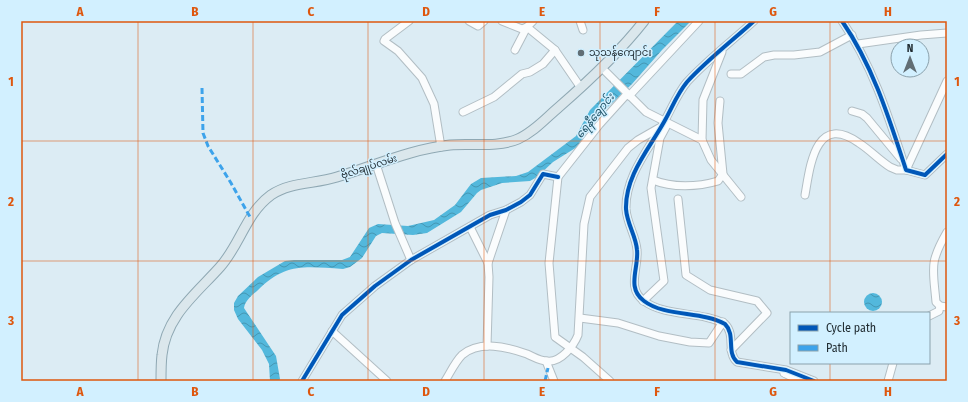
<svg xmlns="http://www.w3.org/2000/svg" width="968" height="402" font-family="'Fira Sans Condensed','Noto Sans Myanmar',sans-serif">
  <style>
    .water { fill: url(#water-waves) }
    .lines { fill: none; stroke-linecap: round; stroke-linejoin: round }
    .minor-casing { stroke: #b2bec4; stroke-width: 9 }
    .major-casing { stroke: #8fa8b3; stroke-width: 11 }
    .minor { stroke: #fafcfd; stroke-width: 7 }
    .major { stroke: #dbe7ec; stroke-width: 9 }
    .quiet { stroke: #3da3eb; stroke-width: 3; stroke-dasharray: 6 3; stroke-linecap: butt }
    .cycleway-casing { stroke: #d2f0ff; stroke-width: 6 }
    .cycleway { stroke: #0057b8; stroke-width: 4 }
    .grid { fill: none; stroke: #de570e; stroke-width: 1; stroke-opacity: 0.55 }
    .poi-dot { fill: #616e75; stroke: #d2f0ff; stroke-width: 1.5 }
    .labels { text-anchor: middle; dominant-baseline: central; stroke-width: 3; stroke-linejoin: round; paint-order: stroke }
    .poi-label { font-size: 10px; fill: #1f2a30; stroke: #d2f0ff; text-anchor: start }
    .street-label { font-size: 10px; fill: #1f2a30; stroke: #d2f0ff }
    .water-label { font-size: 11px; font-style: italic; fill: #215367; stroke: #d2f0ff }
    .neatline { fill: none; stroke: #de570e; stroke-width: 1.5 }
    .grid-label { font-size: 13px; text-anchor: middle; font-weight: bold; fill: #de570e }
  </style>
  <defs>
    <pattern id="water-waves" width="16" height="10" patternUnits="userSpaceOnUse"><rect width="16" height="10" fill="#53b8dc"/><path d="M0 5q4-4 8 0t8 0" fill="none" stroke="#4496b3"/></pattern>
  </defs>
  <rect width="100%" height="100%" fill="#dcecf4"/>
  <!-- water -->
  <g class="water">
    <path d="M678,21H691L662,50L632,84L594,120L577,147L553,162L537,177L530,181L502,183L481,190L477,193L461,212L427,233L413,235L382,233L376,236L362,258L350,267L343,269C305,267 286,262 257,291C251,296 245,301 244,308L276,356L280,379L279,381H270L269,364L262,350L238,319L234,310V303L238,296L258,277L285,261L294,260H342L350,257L369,228L378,224L408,226L434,220L455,205L471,184L481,178L516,176L528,172L576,136L590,110Z"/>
    <circle cx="873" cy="302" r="9"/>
  </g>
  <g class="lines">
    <defs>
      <g id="minor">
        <path d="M409,21L385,39L384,41L398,51L422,78L434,104L441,147"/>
        <path d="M469,21L478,26L484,21"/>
        <path d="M502,21L522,29L527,27L555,50L581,88"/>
        <path d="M580,21L583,30"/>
        <path d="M754,21C732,41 707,60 687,82C677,94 672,108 664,122C649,149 625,176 626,209C627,224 636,236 637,250C639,268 626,288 644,301C665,317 702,311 725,324C736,335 726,352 737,362L786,370L814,381"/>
        <path d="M842,21C873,66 889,118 906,170L925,175L947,154"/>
        <path d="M858,44L921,35L947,33"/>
        <path d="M515,50L527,27L533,21"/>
        <path d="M603,69L646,112L702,140L711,160L741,197"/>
        <path d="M731,74H741L764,57L774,55H794L820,52L852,35"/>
        <path d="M629,96L699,21"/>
        <path d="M852,111L862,114L867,118L901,159"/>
        <path d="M463,112L494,97L522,74L530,72L543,64L555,50"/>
        <path d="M702,140L703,100L722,52"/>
        <path d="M376,164L395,223L411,260"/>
        <path d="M653,180C672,188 698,187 718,181L723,174L718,123L720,101"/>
        <path d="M805,195C810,167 815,112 859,143C870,150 879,160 890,167L897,170H906L947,81"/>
        <path d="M678,199L686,275L710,290L757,301L767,313L731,350"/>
        <path d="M470,227L488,263L489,277L487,346"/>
        <path d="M947,232C929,263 933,268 936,302L940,306L947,307"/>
        <path d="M488,263L506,210"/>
        <path d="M643,301L664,281L651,188L660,138L667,125"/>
        <path d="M929,316L939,311L940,306"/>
        <path d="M580,318L618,323L659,336L690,342L709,343L723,322"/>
        <path d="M332,331L387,381"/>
        <path d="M546,361L554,381"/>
        <path d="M784,373L800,381"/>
        <path d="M302,381L342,315L375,286L411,260L490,215L506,210L521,202L530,195L543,174L558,177"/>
        <path d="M445,381C450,373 455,362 462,355C480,340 507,347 527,354C534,357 540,361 547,361C561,363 574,345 578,335L584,224L590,197L628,148L638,140L659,128"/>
        <path d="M610,381L583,357L555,337L549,263L558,177L599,125L627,94"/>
        <path d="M888,381L893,363"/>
      </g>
      <path id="major" d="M161,381C161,372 161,363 162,355C166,316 196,294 220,267C240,245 246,213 271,195C290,182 315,184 337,177C374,166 411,149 450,145C472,143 497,148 518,139C534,132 546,118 559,107C590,80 619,53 644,21"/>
    </defs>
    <!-- minor casing -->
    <use href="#minor" class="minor-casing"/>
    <!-- major casing -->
    <use href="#major" class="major-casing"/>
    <!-- minor -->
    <use href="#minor" class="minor"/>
    <!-- major -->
    <use href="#major" class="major"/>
    <!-- quiet -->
    <g class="quiet">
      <path d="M202,88L203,133L208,146L231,183L250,217"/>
      <path d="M545,381L548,368"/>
    </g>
    <defs>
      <g id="cycleway">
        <path d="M754,21C732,41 707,60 687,82C677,94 672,108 664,122C649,149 625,176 626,209C627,224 636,236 637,250C639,268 626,288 644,301C665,317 702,311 725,324C736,335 726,352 737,362L786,370L814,381"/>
        <path d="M842,21C873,66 889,118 906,170L925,175L947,154"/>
        <path d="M302,381L342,315L375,286L411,260L490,215L506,210L521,202L530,195L543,174L558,177"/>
      </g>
    </defs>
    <!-- cycleway casing -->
    <use href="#cycleway" class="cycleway-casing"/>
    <!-- cycleway -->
    <use href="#cycleway" class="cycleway"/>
  </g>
  <!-- grid -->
  <path class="grid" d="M138,21V381M253,21V381M368,21V381M484,21V381M600,21V381M715,21V381M830,21V313M21,141H947M21,261H947M830,363V381"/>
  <!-- markers -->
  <circle class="poi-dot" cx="581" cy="53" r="4"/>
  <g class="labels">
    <!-- poi labels -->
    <g class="poi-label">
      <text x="589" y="53">သုသန်ကျောင်း</text>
    </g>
    <!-- street labels -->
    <g class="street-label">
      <text transform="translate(369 167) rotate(-18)">ဗိုလ်‌ချုပ်‌လမ်း</text>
    </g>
    <!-- water labels -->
    <g class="water-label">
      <text transform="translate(595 116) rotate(-51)">ရေနီချောင်း</text>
    </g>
  </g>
  <!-- border -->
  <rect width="968" height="402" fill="none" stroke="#d2f0ff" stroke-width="44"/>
  <!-- legend -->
  <rect x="790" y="312" width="140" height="52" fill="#d2f0ff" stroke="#8aa1ac"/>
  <rect x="798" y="325" width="20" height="6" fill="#0057b8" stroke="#8aa1ac"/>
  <text x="826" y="332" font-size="12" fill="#1f2a30">Cycle path</text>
  <rect x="798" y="345" width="20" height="6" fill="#3da3eb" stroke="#8aa1ac"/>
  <text x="826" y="352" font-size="12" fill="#1f2a30">Path</text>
  <!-- north arrow -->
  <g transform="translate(910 58)"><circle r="19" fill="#d2f0ff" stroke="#8aa1ac"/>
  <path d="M0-3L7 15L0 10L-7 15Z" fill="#616e75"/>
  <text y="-6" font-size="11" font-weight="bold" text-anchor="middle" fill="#1f2a30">N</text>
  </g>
  <rect x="22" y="22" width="924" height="358" class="neatline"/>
  <g class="grid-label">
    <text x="80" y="16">A</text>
    <text x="195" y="16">B</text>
    <text x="311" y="16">C</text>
    <text x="426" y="16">D</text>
    <text x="542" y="16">E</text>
    <text x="657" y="16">F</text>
    <text x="773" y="16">G</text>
    <text x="888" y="16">H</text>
    <text x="11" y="86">1</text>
    <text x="957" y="86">1</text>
    <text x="11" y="206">2</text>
    <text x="957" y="206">2</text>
    <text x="11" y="325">3</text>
    <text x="957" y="325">3</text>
    <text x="80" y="396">A</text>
    <text x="195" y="396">B</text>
    <text x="311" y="396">C</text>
    <text x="426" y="396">D</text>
    <text x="542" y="396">E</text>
    <text x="657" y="396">F</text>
    <text x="773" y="396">G</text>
    <text x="888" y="396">H</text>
  </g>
</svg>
